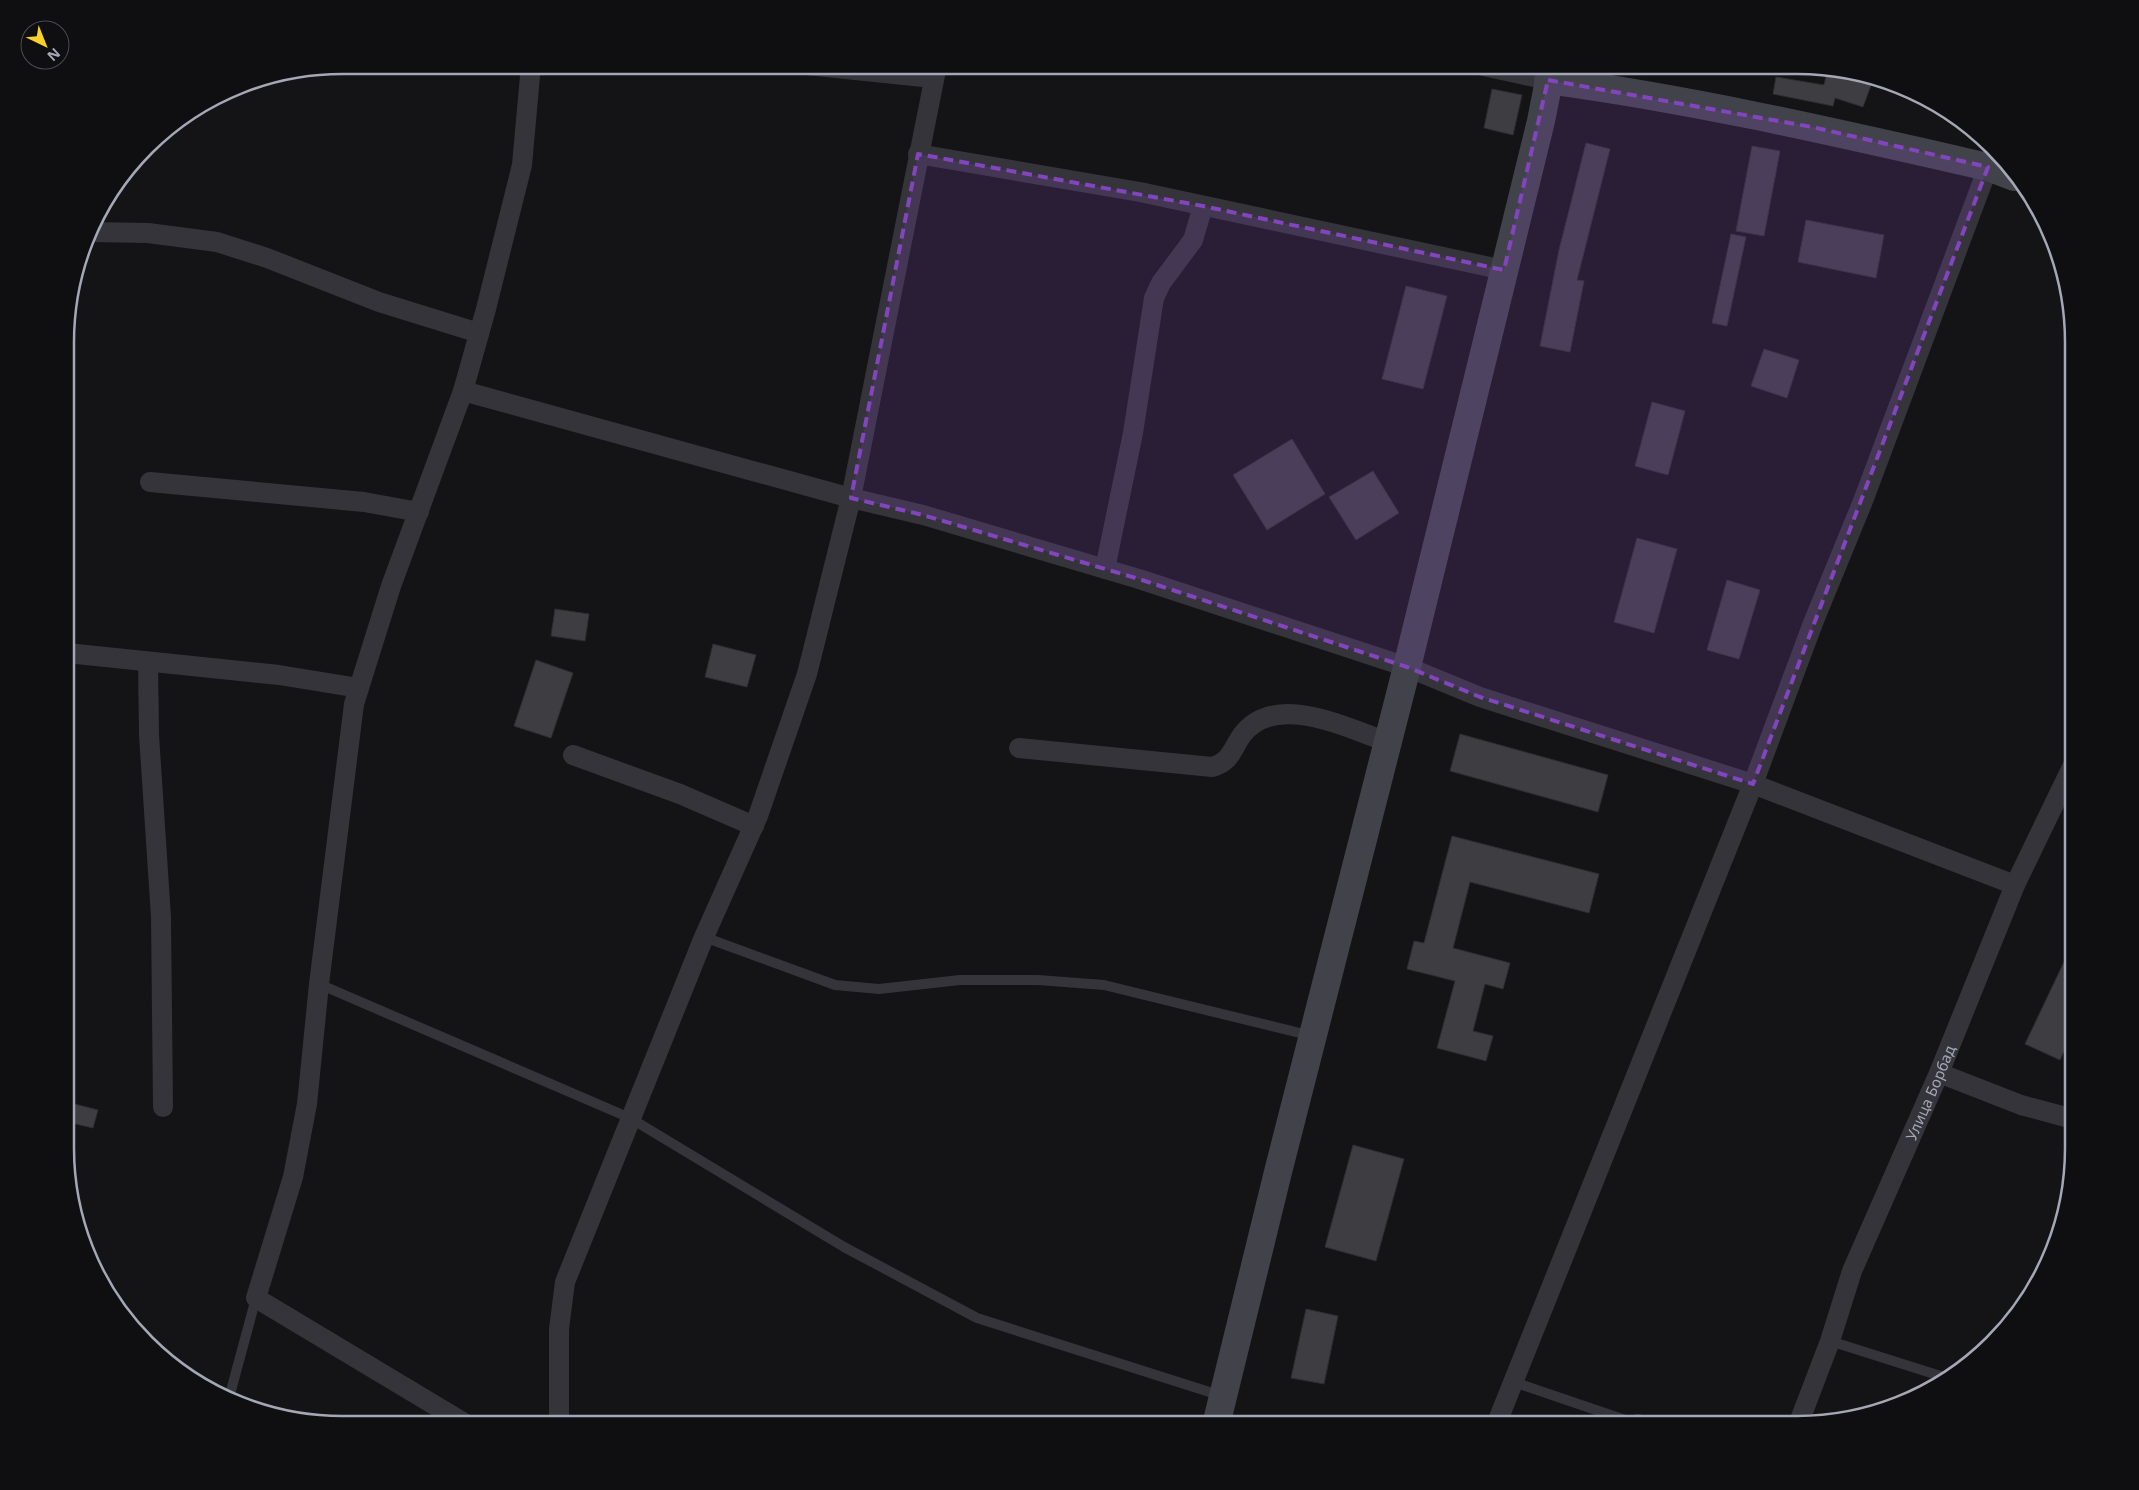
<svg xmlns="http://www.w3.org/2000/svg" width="2139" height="1490" font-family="'Noto Sans',sans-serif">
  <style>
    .building { fill: #3e3d42; stroke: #2e2d31 }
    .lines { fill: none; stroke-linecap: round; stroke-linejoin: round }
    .lane { stroke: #34343a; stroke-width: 10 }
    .street { stroke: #34343a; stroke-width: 20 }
    .secondary { stroke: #42434a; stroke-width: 28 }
    .marked { fill: #8345bd; fill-opacity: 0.2; stroke: #8345bd; stroke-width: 4; stroke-dasharray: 10 6; stroke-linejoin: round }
    .labels { text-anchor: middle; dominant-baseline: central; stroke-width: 4.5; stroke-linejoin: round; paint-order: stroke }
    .street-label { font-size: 15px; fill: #a4a7b6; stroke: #0f0e10 }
    .rim { fill: none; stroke: #a4a7b6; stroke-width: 2.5 }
  </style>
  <rect width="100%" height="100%" fill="#141315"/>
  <!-- building -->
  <g class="building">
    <path d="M1828,68L1874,77L1863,107L1835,98L1833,106L1773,94L1776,77L1824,85Z"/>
    <path d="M1492,89L1522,95L1513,135L1484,128Z"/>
    <path d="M1586,143L1610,149L1577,280L1584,281L1570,352L1540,346L1559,250Z"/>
    <path d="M1752,146L1780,151L1764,236L1736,231Z"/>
    <path d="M1806,220L1884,235L1876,278L1798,262Z"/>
    <path d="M1731,234L1746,237L1727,326L1712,323Z"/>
    <path d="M1406,286L1447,296L1423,389L1382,379Z"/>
    <path d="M1764,349L1799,360L1787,398L1751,386Z"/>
    <path d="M1652,402L1685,411L1668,475L1635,466Z"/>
    <path d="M1292,439L1325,494L1267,530L1233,475Z"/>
    <path d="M1373,471L1399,513L1356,540L1329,497Z"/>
    <path d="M1637,538L1677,549L1654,633L1614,622Z"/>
    <path d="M1727,580L1760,590L1739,659L1707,650Z"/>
    <path d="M555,609L589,614L585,641L551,636Z"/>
    <path d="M713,644L756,655L747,687L705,677Z"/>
    <path d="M536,660L573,673L551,738L514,726Z"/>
    <path d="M1460,734L1608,775L1598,812L1450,771Z"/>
    <path d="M1452,836L1599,874L1589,913L1470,882L1453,948L1510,963L1503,989L1485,984L1473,1031L1493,1036L1486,1061L1437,1048L1455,981L1407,969L1414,941L1424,943Z"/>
    <path d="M2073,943V1031L2060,1060L2025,1044Z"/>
    <path d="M67,1102L98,1110L93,1128L67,1122Z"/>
    <path d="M1353,1145L1404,1159L1376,1261L1325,1247Z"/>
    <path d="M1306,1309L1338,1316L1324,1384L1291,1378Z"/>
  </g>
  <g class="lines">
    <!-- lane -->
    <g class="lane">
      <path d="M704,937L835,985L879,989L960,980H1038L1104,985L1312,1036"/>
      <path d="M319,984L630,1118L844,1247L977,1318L1222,1396"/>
      <path d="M1830,1341L1947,1378"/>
      <path d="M1514,1382L1640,1425"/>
      <path d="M229,1398L256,1298"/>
    </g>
    <!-- street -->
    <g class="street">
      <path d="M807,65L933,78"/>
      <path d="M1479,65L1548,80"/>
      <path d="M918,154L1140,192L1504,270"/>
      <path d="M90,232L148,233L217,242L267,258L379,302L479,333"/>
      <path d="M463,391L851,498L923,515L1139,579L1407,667L1480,697L1753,784L2015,885"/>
      <path d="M150,482L364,502L419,512"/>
      <path d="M1105,569L1133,433L1154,298L1161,283L1193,240L1203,206"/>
      <path d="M67,653L279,675L359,688"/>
      <path d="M148,662L149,735L161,917L163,1107"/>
      <path d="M1019,748L1212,767C1231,762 1232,749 1242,735C1275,691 1346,728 1388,742"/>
      <path d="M573,755L680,794L754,826"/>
      <path d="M1939,1073L2021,1105L2073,1119"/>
      <path d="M466,1424L256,1298L293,1177L307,1104L319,984L354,704L391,586L463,391L486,309L522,165L531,65"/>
      <path d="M559,1425V1329L565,1282L704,937L758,816L807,674L851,498L937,65"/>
      <path d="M1496,1425L1753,784L1813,623L1863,501L1993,154"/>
      <path d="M1638,1425V1424"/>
      <path id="s1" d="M1798,1425L1830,1341L1852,1271L1939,1073L2015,885L2073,765"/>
    </g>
    <!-- secondary -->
    <g class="secondary">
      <path d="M1548,80C1697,100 1843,134 1988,167L2014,177"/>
      <path d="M1216,1425L1278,1172L1407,667L1541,121L1552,65"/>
    </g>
  </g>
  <!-- marked area -->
  <path class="marked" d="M1548,80L1812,127L1988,167L1753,784L1480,697L1407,667L1139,579L923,515L851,498L918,154L1203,206L1504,270Z"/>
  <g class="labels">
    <!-- street labels -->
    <g class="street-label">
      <text stroke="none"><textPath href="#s1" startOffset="358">Улица Борбад</textPath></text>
    </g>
  </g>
  <!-- crop -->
  <path d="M0 0H2139V1490H0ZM342 74H1797A268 268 0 0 1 2065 342V1148A268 268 0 0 1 1797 1416H342A268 268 0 0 1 74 1148V342A268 268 0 0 1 342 74Z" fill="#0f0e10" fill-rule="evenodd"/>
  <path class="rim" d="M342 74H1797A268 268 0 0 1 2065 342V1148A268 268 0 0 1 1797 1416H342A268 268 0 0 1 74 1148V342A268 268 0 0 1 342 74Z"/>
  <!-- north arrow -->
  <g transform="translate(45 45) rotate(137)"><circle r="24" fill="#0f0e10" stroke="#4b4b52"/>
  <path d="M0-4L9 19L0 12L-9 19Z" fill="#f8d228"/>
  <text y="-8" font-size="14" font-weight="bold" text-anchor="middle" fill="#a4a7b6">N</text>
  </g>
</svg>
